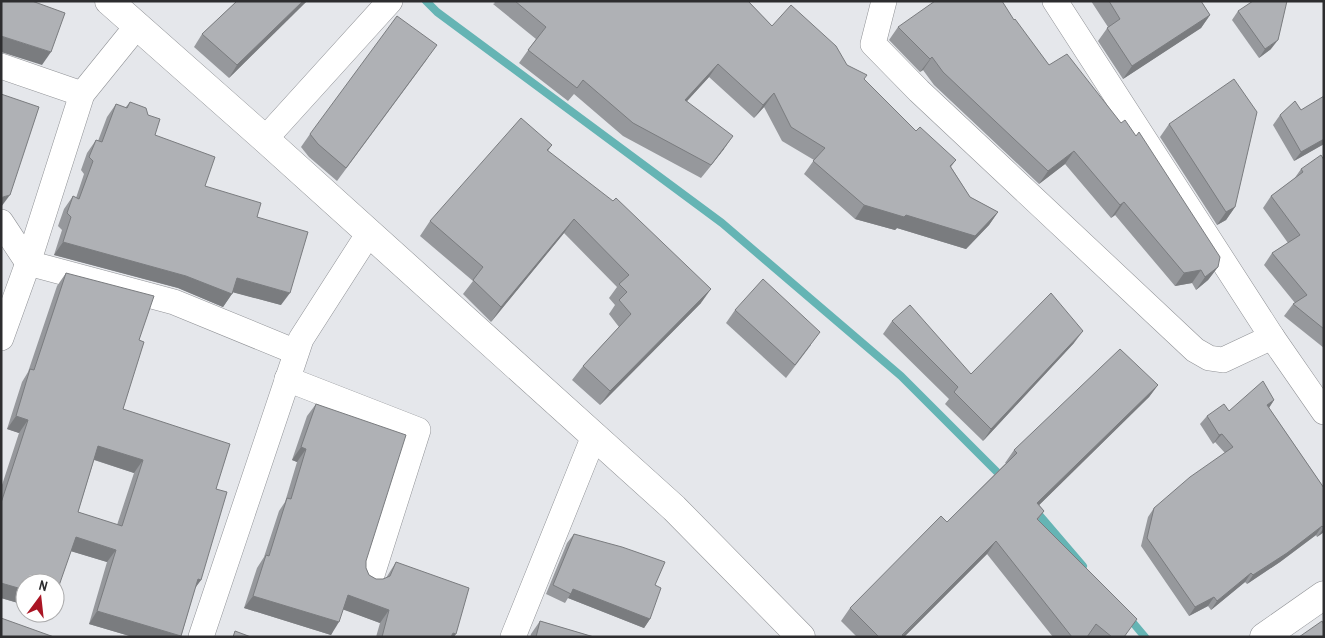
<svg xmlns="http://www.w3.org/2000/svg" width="1325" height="638" font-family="'Archivo Narrow',sans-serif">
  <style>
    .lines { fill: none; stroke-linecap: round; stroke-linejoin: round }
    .stream { stroke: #65b4b4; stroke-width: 8 }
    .minor-casing { stroke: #909296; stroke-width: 26 }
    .tertiary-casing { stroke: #909296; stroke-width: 29 }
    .minor { stroke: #fff; stroke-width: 25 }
    .tertiary { stroke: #fff; stroke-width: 28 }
    .wall { fill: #96989c; fill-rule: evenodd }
    .shaded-wall { fill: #7a7c7f }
    .building { fill: #afb1b5; stroke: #7a7c7f; fill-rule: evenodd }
  </style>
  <rect width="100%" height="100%" fill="#e5e7eb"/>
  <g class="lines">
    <!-- stream -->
    <g class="stream">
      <path d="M426,1L437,12L722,223L901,376L1004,479"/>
      <path d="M1035,510L1083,566"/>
      <path d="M1129,618L1145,637"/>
    </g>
    <defs>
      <g id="minor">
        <path d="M884,1L873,44L919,91L1195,350L1209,358L1223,360L1272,337"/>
        <path d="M1055,1L1272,337L1324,412"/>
        <path d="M1,66L82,94"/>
        <path d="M265,139L390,1"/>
        <path d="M1,222L28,263L174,302L296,352"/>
        <path d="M1,338L28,263L82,94L137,26"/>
        <path d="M287,379L418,430L371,578"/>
        <path d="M201,637L301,339L369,233"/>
        <path d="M513,637L594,436"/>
      </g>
      <g id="tertiary">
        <path d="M109,1L265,139L674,508L801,637"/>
        <path d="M1264,637L1324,595"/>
      </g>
    </defs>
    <!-- minor casing -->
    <use href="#minor" class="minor-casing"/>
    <!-- tertiary casing -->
    <use href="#tertiary" class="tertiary-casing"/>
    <!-- minor -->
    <use href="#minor" class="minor"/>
    <!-- tertiary -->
    <use href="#tertiary" class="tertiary"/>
  </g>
  <!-- wall -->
  <g class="wall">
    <path d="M237,1H307L229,78L194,47L202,34Z"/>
    <path d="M493,1H748L772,26L847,65L864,79L916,131L956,160L951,167L970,197L998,212L989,225L966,249L897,228L895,230L855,219L804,174L814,160L782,141L764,107L754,118L709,77L687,101L724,149L701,178L623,136L574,94L568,101L519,63L536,39L493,4L495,3Z"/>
    <path d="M1091,1H1201L1210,15L1201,28L1123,79L1098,41L1108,27Z"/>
    <path d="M1238,11L1271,49L1259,58L1232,20Z"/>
    <path d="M1014,20L1049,65L1218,267L1208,280L1196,290L1192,283L1175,286L1115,215L1111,218L1065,164L1039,184L934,85L923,70L920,72L889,40L898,27Z"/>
    <path d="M428,58L337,181L309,157L301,147L310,134Z"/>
    <path d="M130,102L148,115L155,135L205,186L257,217L281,305L233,292L223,307L178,288L54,255L62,230L58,226L64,209L73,196L76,198L84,174L81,170L87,153L96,140L98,141L107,117L116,104L125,108Z"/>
    <path d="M1280,115L1324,144L1294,161L1273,125Z"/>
    <path d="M1169,124L1235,207L1226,220L1217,225L1160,137Z"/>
    <path d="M552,145L548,151L701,303L600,405L572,380L583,366L619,327L609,314L615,305L609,298L617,287L564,233L491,322L463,294L473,281L420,236L430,221Z"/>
    <path d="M1324,160V348L1284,316L1293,304L1295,303L1264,265L1272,253L1288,243L1263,208L1271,196L1294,179L1301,169Z"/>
    <path d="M66,273L139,340L123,409L216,489L201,580L195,588L181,637H133L89,624L107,562L71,551L25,583V605L1,598V488L19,433L7,429L22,382L28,372L57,286ZM94,460L134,473L117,525L78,512Z"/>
    <path d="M735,310L811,345L786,378L726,323Z"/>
    <path d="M892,321L971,374L1074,343L983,441L945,404L949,399L883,334Z"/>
    <path d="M1158,385L1149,397L1039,505L1044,511L1038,520L1125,637H1053L987,554L904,637H857L841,621L850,608L947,522L1006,463H1005L1014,450Z"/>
    <path d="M1274,400L1269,408L1324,488V532L1317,537L1316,535L1280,562L1247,584L1245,582L1211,610L1208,606L1189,616L1141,546L1148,517L1154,508L1225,453L1215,442L1213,444L1200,424L1207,416Z"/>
    <path d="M316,404L366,561V568L369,575L376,579H383L386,578L396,562L454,637H376L380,623L343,609L331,635L244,608L257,568L264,557L279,511L285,502L297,462L292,460L307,416Z"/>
    <path d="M574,534L655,585L650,619L644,628L568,598L565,603L546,594L567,543Z"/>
    <path d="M540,621L594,637H530L531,634Z"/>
  </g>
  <!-- shaded-wall -->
  <g class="shaded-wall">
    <path d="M303,1H307L229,78L237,65Z"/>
    <path d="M1210,15L1201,28L1123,79L1132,66Z"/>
    <path d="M1,36L51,52L42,65L1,52Z"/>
    <path d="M1278,40L1271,49L1259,58L1265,49Z"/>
    <path d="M932,57L923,70L920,72L930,59Z"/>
    <path d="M718,64L709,77L676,113L685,100Z"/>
    <path d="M774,93L764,107L754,118L763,105Z"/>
    <path d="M733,136L724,149L701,178L711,165Z"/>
    <path d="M1324,139V144L1294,161L1301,152Z"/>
    <path d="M1074,151L1065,164L1039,184L1048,171Z"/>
    <path d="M10,195L1,207V198L3,197Z"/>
    <path d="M1124,202L1115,215L1111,218L1120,205Z"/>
    <path d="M864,205L906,215L998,212L989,225L966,249L897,228L895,230L855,219Z"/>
    <path d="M1235,207L1226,220L1217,225L1226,212Z"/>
    <path d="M574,219L564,233L491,322L501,307Z"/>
    <path d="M63,242L186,276L232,294L223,307L178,288L54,255Z"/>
    <path d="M1218,267L1208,280L1196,290L1205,277Z"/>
    <path d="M1201,270L1192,283L1175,286L1184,273Z"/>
    <path d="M237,278L290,293L281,305L228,291Z"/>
    <path d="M711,289L701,303L600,405L610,391Z"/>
    <path d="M1083,331L1074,343L983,441L991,429Z"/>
    <path d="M1158,385L1149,397L1028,516L1037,503Z"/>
    <path d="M1274,400L1268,409L1267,405Z"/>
    <path d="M16,416L28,420L19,433L7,429Z"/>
    <path d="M1222,434L1215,442L1213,444L1219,435Z"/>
    <path d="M98,446L143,460L134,473L89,458Z"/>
    <path d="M301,447L306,449L297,462L292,460Z"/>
    <path d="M1322,526L1316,535L1280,562L1247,584L1253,575Z"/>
    <path d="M1324,528V532L1317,537Z"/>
    <path d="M76,537L116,550L107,562L67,550Z"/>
    <path d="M996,541L987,554L904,637H901Z"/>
    <path d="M1251,573L1245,582L1211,610L1217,601Z"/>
    <path d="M198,579L201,580L192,592Z"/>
    <path d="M1,583L25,590V605L1,598Z"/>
    <path d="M573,589L650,619L644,628L568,598Z"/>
    <path d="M348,595L389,610L380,623L339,608Z"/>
    <path d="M253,596L339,622L331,635L244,608Z"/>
    <path d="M1214,597L1208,606L1189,616L1195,607Z"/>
    <path d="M97,611L181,636V637H133L89,624Z"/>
    <path d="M453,633L456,634L454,637H450Z"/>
  </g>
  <!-- building -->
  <g class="building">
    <path d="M1,1H32L65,13L51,52L1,36Z"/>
    <path d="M237,1H303L237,65L202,34Z"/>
    <path d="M515,1H748L772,26L791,5L836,46L847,65L867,75L864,79L916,131L920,127L956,160L950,166L970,197L998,212L975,236L906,215L904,217L864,205L813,161L825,148L791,127L774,93L763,105L718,64L685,100L733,136L711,165L633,123L583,80L577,88L528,50L546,27Z"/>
    <path d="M935,1H1002L1014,20L1015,19L1049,65L1067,54L1121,123L1125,120L1136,136L1139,132L1220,257L1218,267L1205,277L1201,270L1184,273L1124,202L1120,205L1074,151L1048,171L943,72L932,57L930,59L898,27Z"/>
    <path d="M1109,1H1201L1210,15L1132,66L1107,28L1120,19Z"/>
    <path d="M1253,1H1287L1278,40L1265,49L1238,11Z"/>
    <path d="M397,16L437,45L346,168L318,144L310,134Z"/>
    <path d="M1234,79L1257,112L1235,207L1226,212L1169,124Z"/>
    <path d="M1,94L39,107L10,195L3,197L1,198Z"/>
    <path d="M1324,96V139L1301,152L1280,115L1295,101L1301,110Z"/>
    <path d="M130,102L146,108L148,115L160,119L155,135L215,157L205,186L261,203L257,217L308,232L290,293L237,278L232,294L186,276L63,242L71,217L67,213L73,196L79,199L93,161L89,157L96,140L102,142L116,104L127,108Z"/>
    <path d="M521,118L552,145L547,150L613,201L616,198L711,289L610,391L583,366L631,314L619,300L627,292L619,284L629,275L574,219L501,307L473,280L483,267L430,221Z"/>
    <path d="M1321,155L1324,160V329L1293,304L1307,295L1272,253L1300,235L1271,196L1303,172L1301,169Z"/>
    <path d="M66,273L154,296L139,340L144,342L123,409L230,444L216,489L227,492L201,580L198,579L181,636L97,611L116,550L76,537L55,597V583H25V590L1,583V503L28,420L16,416L30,369L34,370ZM98,446L143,460L122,526L78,512Z"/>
    <path d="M763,279L820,332L795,365L735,310Z"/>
    <path d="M1051,293L1083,331L991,429L954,392L958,387L892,321L910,305L971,374Z"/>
    <path d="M1120,349L1158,385L1037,503L1044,511L1037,519L1137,619L1124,637H1112L1096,624L1087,637H1072L996,541L902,635L904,637H879L850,608L941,516L947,522L1017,453L1014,450Z"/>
    <path d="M1263,381L1274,400L1267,405L1324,488V528L1322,526L1287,553L1253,575L1251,573L1217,601L1214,597L1195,607L1147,538L1154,508L1190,477L1233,447L1222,434L1219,435L1207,416L1224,404L1229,411Z"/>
    <path d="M316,404L406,435L366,561V568L369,575L376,579H383L390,576L396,562L469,588L456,634L453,633L451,637H382L389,610L348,595L339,622L253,596L266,555L269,556L287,498L291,499L306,449L301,447Z"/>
    <path d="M574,534L622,547L665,562L655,585L661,588L650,619L573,589L571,594L553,585Z"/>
    <path d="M1,618L54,637H1Z"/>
    <path d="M540,621L594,637H536Z"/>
    <path d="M1322,621L1324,625V637H1299Z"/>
    <path d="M235,631L251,637H233Z"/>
  </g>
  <!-- border -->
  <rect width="1325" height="638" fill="none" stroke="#2d2d2f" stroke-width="5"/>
  <!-- north arrow -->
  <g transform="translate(40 598) rotate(15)"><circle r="24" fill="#ffffff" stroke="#ababac"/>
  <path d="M0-4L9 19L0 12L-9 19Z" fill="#aa1524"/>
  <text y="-8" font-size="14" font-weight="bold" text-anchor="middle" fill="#2d2d2f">N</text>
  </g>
</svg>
